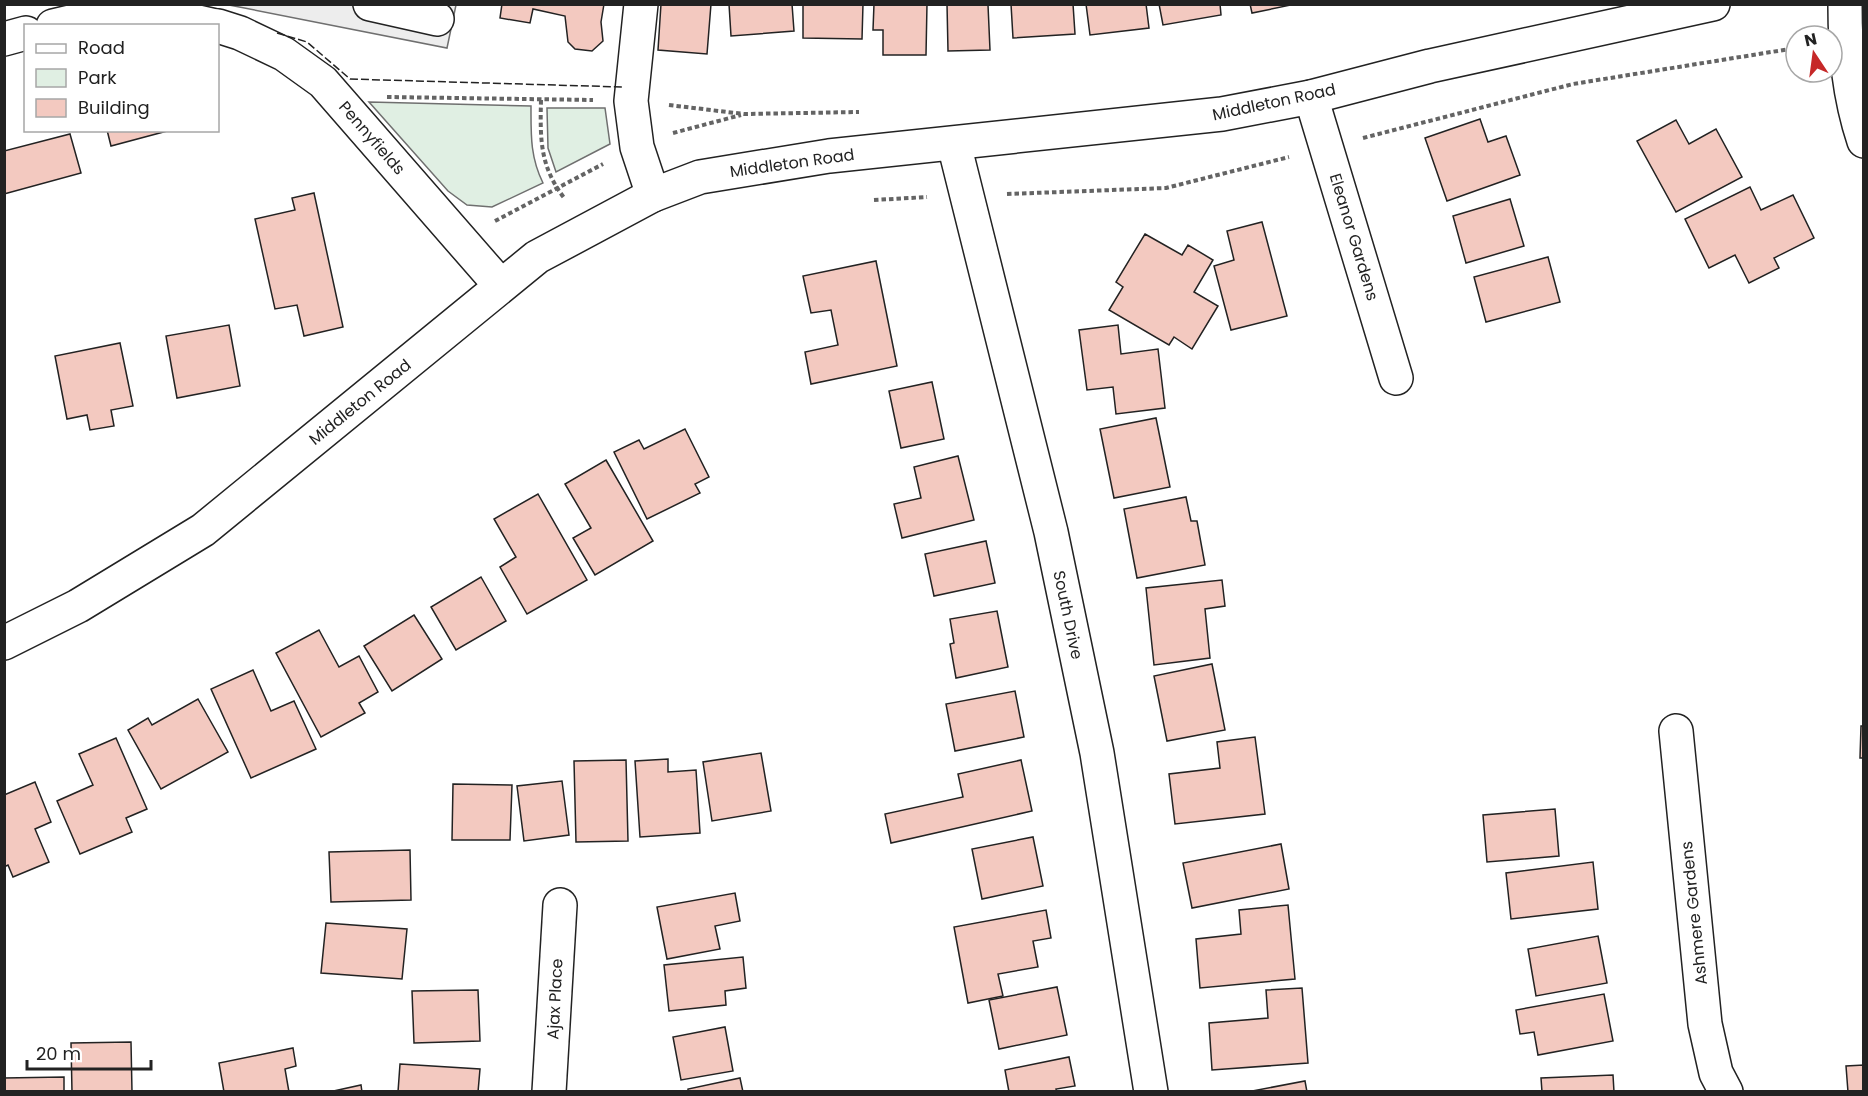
<svg xmlns="http://www.w3.org/2000/svg" width="1868" height="1096" font-family="Poppins,sans-serif">
  <style>
    .green { fill: #e0efe3; stroke: #6f6f6f; stroke-width: 1.5 }
    .parking { fill: #ededed; stroke: #6f6f6f; stroke-width: 1.5 }
    .building { fill: #f3c9c0; stroke: #222; stroke-width: 1.5 }
    .lines { fill: none; stroke-linecap: round; stroke-linejoin: round }
    .minor-casing { stroke: #222; stroke-width: 36 }
    .major-casing { stroke: #222; stroke-width: 36 }
    .path { stroke: #646464; stroke-width: 4; stroke-dasharray: 4.5 3; stroke-linecap: butt }
    .minor { stroke: #fff; stroke-width: 33 }
    .major { stroke: #fff; stroke-width: 33 }
    .fence { stroke: #222; stroke-width: 1.5; stroke-dasharray: 8 3; stroke-linecap: butt }
    .labels { text-anchor: middle; dominant-baseline: central; stroke-width: 4.5; stroke-linejoin: round; paint-order: stroke }
    .street-label { font-size: 16px; fill: #222; stroke: #fff }
  </style>
  <rect width="100%" height="100%" fill="#fff"/>
  <!-- green -->
  <g class="green">
    <path d="M369,102L531,106C531,134 530,157 543,183L492,207L467,205L448,191Z"/>
    <path d="M547,108H605L610,144L556,172L548,148Z"/>
  </g>
  <!-- parking -->
  <path class="parking" d="M229,5H456L447,48Z"/>
  <!-- building -->
  <g class="building">
    <path d="M502,4H604L601,22L603,41L592,51L575,49L568,42L565,16L533,9L530,23L500,18Z"/>
    <path d="M661,4H711L707,54L658,50Z"/>
    <path d="M729,4H792L794,31L731,36Z"/>
    <path d="M803,4H863L862,39L803,38Z"/>
    <path d="M874,4H927L926,55H883V30H873Z"/>
    <path d="M947,4H996L988,5L990,50L948,51Z"/>
    <path d="M1011,4H1073L1075,34L1013,38Z"/>
    <path d="M1086,4H1146L1149,28L1090,35Z"/>
    <path d="M1159,4H1220L1221,15L1163,25Z"/>
    <path d="M1250,4H1291V5L1252,13Z"/>
    <path d="M1480,119L1488,142L1506,136L1520,175L1447,201L1425,138Z"/>
    <path d="M1676,120L1689,144L1716,129L1742,177L1676,212L1637,141Z"/>
    <path d="M107,130H171L111,146Z"/>
    <path d="M70,134L81,173L4,194V151Z"/>
    <path d="M1750,187L1761,210L1793,195L1814,238L1774,258L1779,268L1749,283L1735,255L1709,268L1685,219Z"/>
    <path d="M314,193L343,327L304,336L297,305L275,309L255,219L295,210L292,198Z"/>
    <path d="M1510,199L1524,246L1466,263L1453,216Z"/>
    <path d="M1262,222L1287,316L1231,330L1214,266L1234,260L1227,231Z"/>
    <path d="M1145,234L1182,255L1188,245L1213,260L1194,292L1218,306L1192,349L1174,337L1169,345L1109,310L1123,287L1116,282Z"/>
    <path d="M1548,257L1560,302L1486,322L1474,277Z"/>
    <path d="M876,261L897,366L811,384L805,352L838,345L831,310L811,313L803,276Z"/>
    <path d="M229,325L240,386L177,398L166,336Z"/>
    <path d="M1118,325L1121,354L1158,349L1165,408L1116,414L1113,387L1087,390L1079,330Z"/>
    <path d="M120,343L133,406L111,410L114,426L90,430L87,415L67,419L55,356Z"/>
    <path d="M932,382L944,439L901,448L889,391Z"/>
    <path d="M1156,418L1170,487L1114,498L1100,429Z"/>
    <path d="M685,429L709,477L695,484L700,493L647,519L614,452L639,440L644,449Z"/>
    <path d="M958,456L974,520L902,538L894,504L921,498L914,467Z"/>
    <path d="M606,460L653,541L595,575L573,538L591,528L565,484Z"/>
    <path d="M538,494L587,580L527,614L500,567L516,557L494,519Z"/>
    <path d="M1186,497L1191,521H1197L1205,565L1137,578L1124,509Z"/>
    <path d="M986,541L995,583L934,596L925,554Z"/>
    <path d="M481,577L506,621L456,650L431,607Z"/>
    <path d="M1222,580L1225,606L1205,609L1210,658L1154,665L1146,588Z"/>
    <path d="M997,611L1008,667L956,678L950,644L954,643L950,619Z"/>
    <path d="M414,615L442,659L392,691L364,646Z"/>
    <path d="M319,630L339,667L359,656L378,692L359,703L365,713L321,737L276,653Z"/>
    <path d="M1212,664L1225,730L1167,741L1154,676Z"/>
    <path d="M253,670L271,711L294,701L316,749L251,778L211,689Z"/>
    <path d="M1015,691L1024,737L955,751L946,704Z"/>
    <path d="M198,699L228,752L161,789L128,730L148,718L152,725Z"/>
    <path d="M1861,726H1864V758H1860Z"/>
    <path d="M1255,737L1265,814L1175,824L1169,774L1220,768L1217,742Z"/>
    <path d="M116,738L147,809L126,818L132,832L80,854L57,801L93,785L79,754Z"/>
    <path d="M761,753L771,811L712,821L703,762Z"/>
    <path d="M668,759V772L696,770L700,833L640,837L635,761Z"/>
    <path d="M626,760L628,841L576,842L574,761Z"/>
    <path d="M1021,760L1032,811L891,843L885,814L963,797L958,774Z"/>
    <path d="M562,781L569,835L524,841L517,786Z"/>
    <path d="M35,782L51,822L35,829L49,862L13,877L8,865L4,867V795Z"/>
    <path d="M453,784L512,785L510,840H452Z"/>
    <path d="M1555,809L1559,856L1487,862L1483,815Z"/>
    <path d="M1033,837L1043,886L982,899L972,849Z"/>
    <path d="M1281,844L1289,889L1192,908L1183,863Z"/>
    <path d="M410,850L411,900L331,902L329,852Z"/>
    <path d="M1593,862L1598,909L1511,919L1506,873Z"/>
    <path d="M735,893L740,921L715,926L720,949L667,959L657,907Z"/>
    <path d="M1288,905L1295,979L1200,988L1196,939L1241,934L1239,910Z"/>
    <path d="M1046,910L1051,938L1033,941L1038,967L998,974L1003,996L968,1003L954,927Z"/>
    <path d="M326,923L407,929L402,979L321,973Z"/>
    <path d="M1598,936L1607,983L1536,996L1528,949Z"/>
    <path d="M743,957L746,988L725,991L726,1005L669,1011L664,965Z"/>
    <path d="M1057,987L1067,1035L999,1049L989,1000Z"/>
    <path d="M1302,988L1308,1063L1212,1070L1209,1023L1268,1018L1266,990Z"/>
    <path d="M478,990L480,1041L414,1043L412,991Z"/>
    <path d="M1604,994L1613,1041L1538,1055L1534,1032L1520,1034L1516,1010Z"/>
    <path d="M725,1027L733,1071L681,1080L673,1037Z"/>
    <path d="M131,1042L132,1092H72L71,1043Z"/>
    <path d="M293,1048L296,1066L285,1069L289,1092H224L219,1063Z"/>
    <path d="M1069,1057L1075,1086L1056,1089L1057,1092H1009L1005,1070Z"/>
    <path d="M400,1064L480,1069L478,1092H398Z"/>
    <path d="M1864,1065V1092H1848L1846,1066Z"/>
    <path d="M1613,1075L1614,1092H1542L1541,1078Z"/>
    <path d="M64,1077V1092H4V1078Z"/>
    <path d="M740,1078L743,1092H688V1089Z"/>
    <path d="M1305,1081L1307,1092H1247Z"/>
    <path d="M361,1085L362,1092H329Z"/>
  </g>
  <g class="lines">
    <defs>
      <g id="minor">
        <path d="M370,4L437,19"/>
        <path d="M641,4L631,101L637,147L653,195"/>
        <path d="M1845,4C1845,52 1849,96 1864,141"/>
        <path d="M53,26L100,15L145,10L216,26"/>
        <path d="M218,26L240,33L284,54L323,82L500,285"/>
        <path d="M4,39L26,33"/>
        <path d="M1311,97L1396,378"/>
        <path d="M954,144L1051,532L1097,753L1151,1092"/>
        <path d="M1676,731L1705,1024L1716,1073L1726,1092"/>
        <path d="M549,1092L560,905"/>
      </g>
      <path id="major" d="M4,643L78,606L203,530L537,257L653,195L700,177L829,156L1222,114L1311,97L1430,66L1713,4"/>
    </defs>
    <!-- minor casing -->
    <use href="#minor" class="minor-casing"/>
    <!-- major casing -->
    <use href="#major" class="major-casing"/>
    <!-- path -->
    <g class="path">
      <path d="M387,97L593,100"/>
      <path d="M541,100C540,140 540,167 565,199"/>
      <path d="M669,105L744,114L859,112"/>
      <path d="M673,133L741,115"/>
      <path d="M1363,138L1573,84L1796,48"/>
      <path d="M1007,194L1166,188L1289,157"/>
      <path d="M874,200L927,197"/>
      <path d="M495,221L603,164"/>
    </g>
    <!-- minor -->
    <use href="#minor" class="minor"/>
    <!-- major -->
    <use href="#major" class="major"/>
    <!-- fence -->
    <path class="fence" d="M277,33L307,42L350,79L622,87"/>
  </g>
  <g class="labels">
    <!-- street labels -->
    <g class="street-label">
      <text transform="translate(1274 102) rotate(-12)">Middleton Road</text>
      <text transform="translate(372 138) rotate(49)">Pennyfields</text>
      <text transform="translate(792 163) rotate(-8)">Middleton Road</text>
      <text transform="translate(1354 237) rotate(73)">Eleanor Gardens</text>
      <text transform="translate(360 402) rotate(-39)">Middleton Road</text>
      <text transform="translate(1068 615) rotate(78)">South Drive</text>
      <text transform="translate(1694 913) rotate(-96)">Ashmere Gardens</text>
      <text transform="translate(555 999) rotate(-87)">Ajax Place</text>
    </g>
  </g>
  <!-- border -->
  <rect width="1868" height="1096" fill="none" stroke="#222222" stroke-width="12"/>
  <!-- legend -->
  <rect x="24" y="24" width="195" height="108" fill="#ffffff" stroke="#a7a7a7" stroke-width="1.5"/>
  <rect x="36" y="44" width="30" height="9" fill="#ffffff" stroke="#a7a7a7" stroke-width="1.5"/>
  <text x="78" y="54" font-size="18" fill="#222222">Road</text>
  <rect x="36" y="69" width="30" height="18" fill="#e0efe3" stroke="#a7a7a7" stroke-width="1.5"/>
  <text x="78" y="84" font-size="18" fill="#222222">Park</text>
  <rect x="36" y="99" width="30" height="18" fill="#f3c9c0" stroke="#a7a7a7" stroke-width="1.5"/>
  <text x="78" y="114" font-size="18" fill="#222222">Building</text>
  <!-- north arrow -->
  <g transform="translate(1814 54) rotate(347)"><circle r="28" fill="#ffffff" stroke="#a7a7a7" stroke-width="1.5"/>
  <path d="M0-4.5L10 22L0 15L-10 22Z" fill="#c62828"/>
  <text y="-9" font-size="16" font-weight="bold" text-anchor="middle" fill="#222222">N</text>
  </g>
  <!-- scale -->
  <path d="M27 1060v9h124v-9" fill="none" stroke="#222222" stroke-width="3"/>
  <text x="36" y="1060" font-size="18" fill="#222222" stroke="#ffffff" stroke-width="4.5" paint-order="stroke">20 m</text>
</svg>
